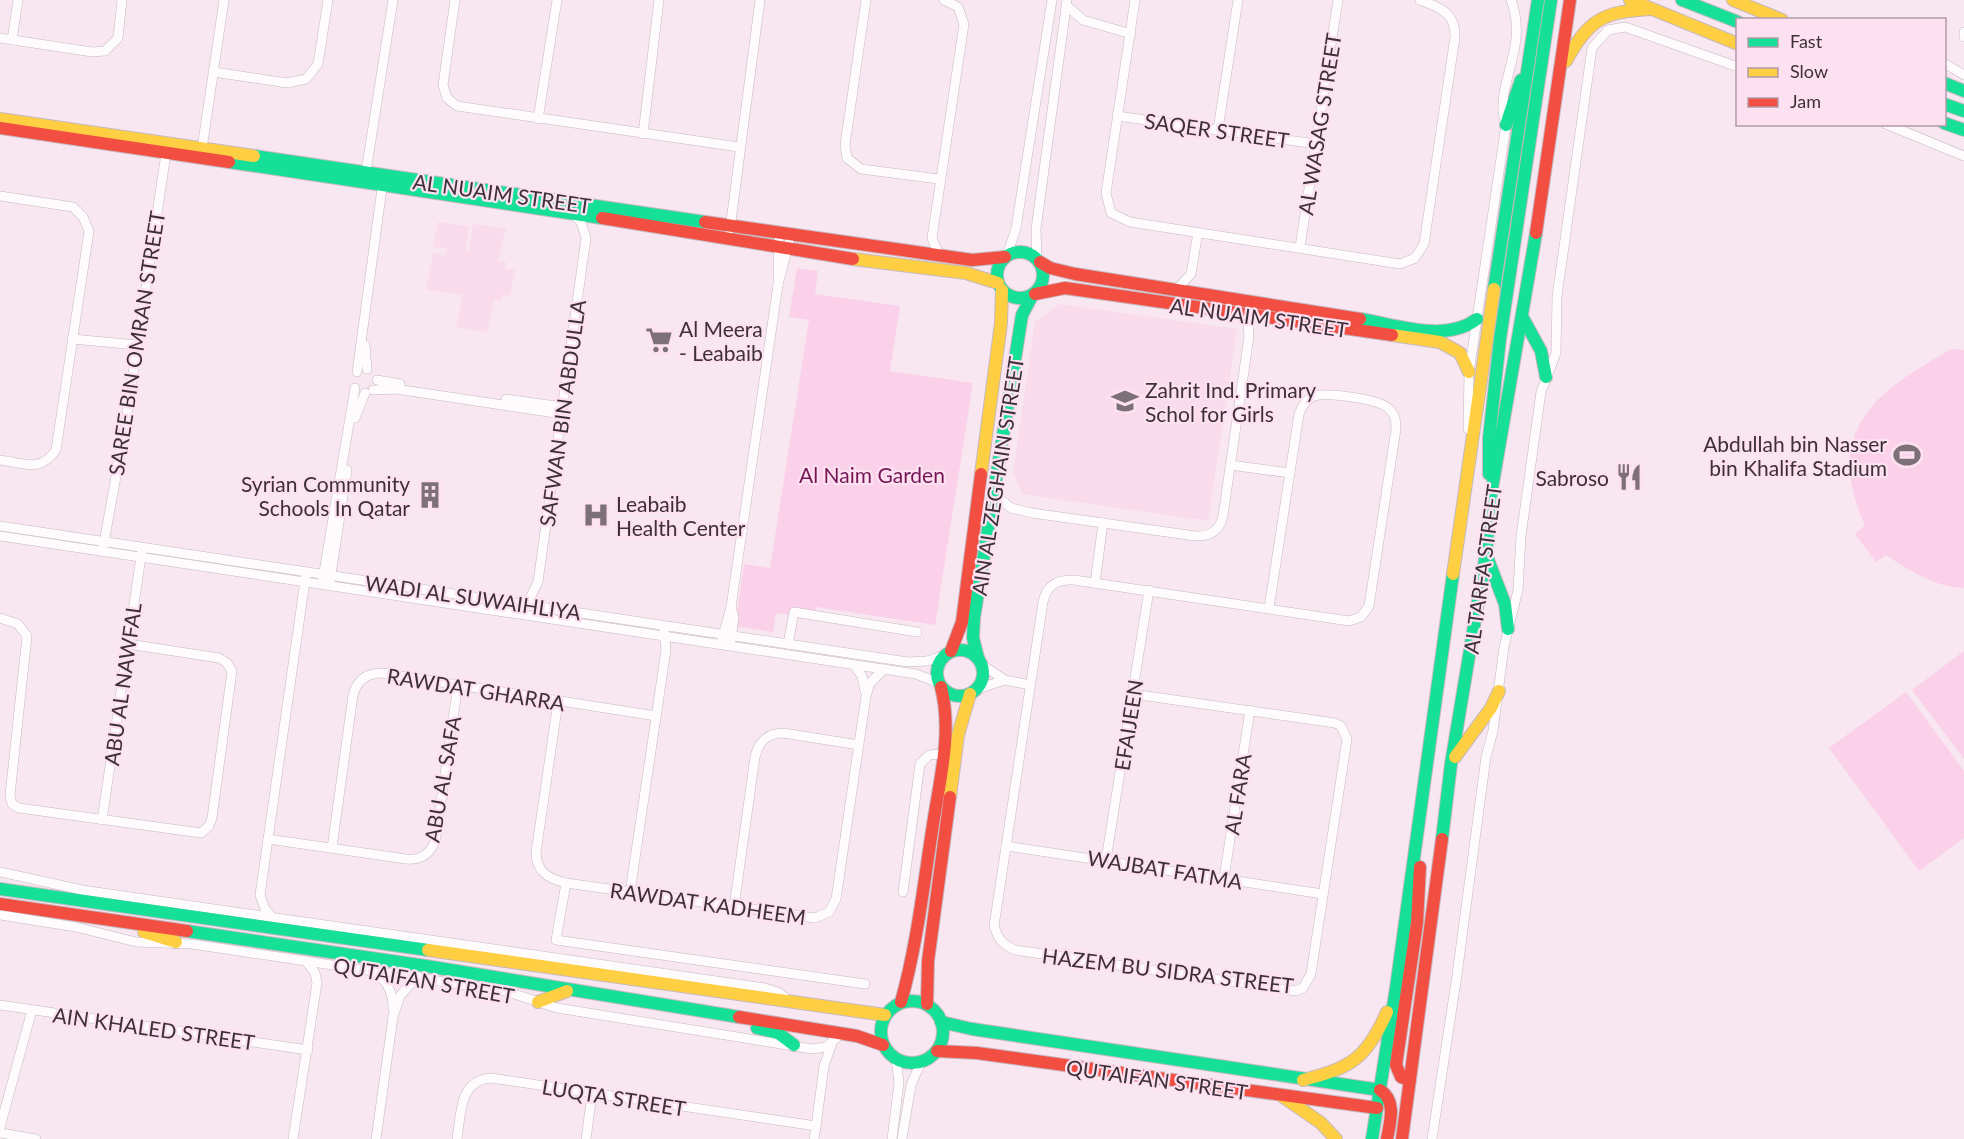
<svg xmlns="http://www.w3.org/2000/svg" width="1964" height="1139" font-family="Lato,sans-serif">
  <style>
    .built { fill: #fadbec }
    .green { fill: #fad1e8 }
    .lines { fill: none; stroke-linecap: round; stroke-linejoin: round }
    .street-casing { stroke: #c6b8c0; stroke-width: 10 }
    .fast-casing { stroke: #c6b8c0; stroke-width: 14 }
    .slow-casing { stroke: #c6b8c0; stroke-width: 14 }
    .jam-casing { stroke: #c6b8c0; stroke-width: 14 }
    .street { stroke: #fefbfd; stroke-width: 9 }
    .fast { stroke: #16e098; stroke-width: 12 }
    .slow { stroke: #ffcf43; stroke-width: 12 }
    .jam { stroke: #f24e42; stroke-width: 12 }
    .labels { text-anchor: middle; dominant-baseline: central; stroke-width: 4.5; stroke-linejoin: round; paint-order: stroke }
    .street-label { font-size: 21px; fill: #3d3037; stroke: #fee1f1 }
    .poi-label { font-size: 21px; fill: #3d3037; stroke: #fee1f1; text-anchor: start }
    .park-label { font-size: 21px; fill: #761556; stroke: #fee1f1 }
  </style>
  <rect width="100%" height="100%" fill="#f8e7f0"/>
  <!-- built -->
  <g class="built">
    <path d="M438,222L469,226L465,252L469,251L473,224L506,229L498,261L506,262L505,269H515L510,296L503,295L501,301L494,299L487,332L456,327L463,295L426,290L433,253L445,256L447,248L433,247Z"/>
    <path d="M1059,304L1237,329L1208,521L1022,494L1013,472L1035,322Z"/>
  </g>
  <!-- green -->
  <g class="green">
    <path d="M797,268L818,271L815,294L900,306L890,371L973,383L935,625L816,607L814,618L776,613L773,632L735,626L744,564L770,568L809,320L789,317Z"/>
    <path d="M1952,349L1964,350V588C1935,587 1910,571 1886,555L1876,562L1855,534L1865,526C1823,431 1874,392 1952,349Z"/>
    <path d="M1964,651V759L1912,690Z"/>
    <path d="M1906,692L1964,771V838L1919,871L1829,748Z"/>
  </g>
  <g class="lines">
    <defs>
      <g id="street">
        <path d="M455,0L443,85L447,98L457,106L739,147"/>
        <path d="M866,0L845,145L847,158L861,169L939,179"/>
        <path d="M1135,0L1106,193L1111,213L1130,222L1400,264L1415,258L1424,244L1455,37C1456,13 1439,7 1420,0"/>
        <path d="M1067,6L1083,20L1131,34"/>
        <path d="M1964,32V37"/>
        <path d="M0,38L92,52L105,51L118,38L122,0"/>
        <path d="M12,40L18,0"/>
        <path d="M1944,63L1964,75"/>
        <path d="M214,72L287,83L306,79L318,64L328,0"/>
        <path d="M1117,116L1316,144"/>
        <path d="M538,119L557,0"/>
        <path d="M1886,124L1964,156"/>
        <path d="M1218,129L1238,0"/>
        <path d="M643,134L659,0"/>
        <path d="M201,155L224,0"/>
        <path d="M365,178L393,0"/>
        <path d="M0,196L73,207L83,217L89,231L56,450C40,473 24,463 0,460"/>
        <path d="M730,229L760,0"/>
        <path d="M1300,247L1338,0"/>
        <path d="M939,255L932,238L964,24L958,7L944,0"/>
        <path d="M1007,256L1016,228L1052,0"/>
        <path d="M1037,258L1036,229L1067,0"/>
        <path d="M778,285L779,240"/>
        <path d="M1176,290L1191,274L1198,232"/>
        <path d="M72,339L137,345"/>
        <path d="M365,345L367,369"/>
        <path d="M357,372L383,181"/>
        <path d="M377,380L400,384"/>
        <path d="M373,390L396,389L562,414"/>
        <path d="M506,399L563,407"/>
        <path d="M355,418L365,393"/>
        <path d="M1468,429L1469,372L1506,125C1492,86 1530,50 1511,0"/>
        <path d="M1230,465L1290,473"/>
        <path d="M994,494L1011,508L1032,513L1195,536C1210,537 1220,530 1223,516L1249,336L1248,324L1241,315"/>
        <path d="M0,526L908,662L927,661L945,655"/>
        <path d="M0,536L916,674L939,683"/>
        <path d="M103,548L125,427L167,147"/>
        <path d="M323,578L355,388"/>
        <path d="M330,581L347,470"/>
        <path d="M1095,583L1103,523"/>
        <path d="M525,608L538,582L586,238L581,222L573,214"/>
        <path d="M0,618L18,624L27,636L10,795L12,804L19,808L201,833L209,826L212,818L232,671L227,663L219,658L128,644"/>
        <path d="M722,639L731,607L778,285L789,242"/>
        <path d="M731,640L734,617L731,607"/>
        <path d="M788,644L794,612L917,632"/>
        <path d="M854,665L862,676L865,691"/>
        <path d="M982,665L1005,680L1030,685"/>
        <path d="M977,689L1005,680"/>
        <path d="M1133,694L1335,723L1341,726L1347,739L1311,974L1303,988L1296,991L1015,950C1003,945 998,939 994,926L1043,602C1047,584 1058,579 1074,580L1349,621L1361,617L1369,606L1396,429C1396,420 1395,414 1388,408C1378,399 1327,392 1314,396C1306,399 1302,406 1299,414L1269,608"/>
        <path d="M558,702L536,852C536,872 549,879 566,883L815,918L829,912L836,899L866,696L870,683L884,669"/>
        <path d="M102,820L142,550"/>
        <path d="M268,839L406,859C422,861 433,852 436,836L458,685"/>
        <path d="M1006,846L1323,894"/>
        <path d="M332,848L353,695C357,680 367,673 382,673L656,716"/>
        <path d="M1106,860L1149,590"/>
        <path d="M0,872L82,890L765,988L780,993L789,1001"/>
        <path d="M1224,878L1250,710"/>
        <path d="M566,883L556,940L865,984"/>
        <path d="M630,892L666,650L664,630"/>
        <path d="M903,892L920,764L929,755L943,754"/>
        <path d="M734,907L755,757C758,742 768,733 783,733L859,745"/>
        <path d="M0,915L76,927L136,942L192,944L505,991L557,1008L812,1049L826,1047L841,1034"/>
        <path d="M271,916L265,909L260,895L306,574"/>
        <path d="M375,973C388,981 393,994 393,1009"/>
        <path d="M0,1005L308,1050"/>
        <path d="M816,1126L824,1066L832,1043"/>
        <path d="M0,1127L32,1010"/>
        <path d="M0,1133L36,1139"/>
        <path d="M293,1139L317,983L315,973L306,961"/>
        <path d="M376,1139L393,1017L400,996L417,976"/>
        <path d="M457,1139C461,1114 459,1080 491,1078L816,1126L814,1139"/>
        <path d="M586,1139L592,1094"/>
        <path d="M892,1139L899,1083L896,1059"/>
        <path d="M902,1139L911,1085L921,1062"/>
        <path d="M1432,1139L1457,975L1486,757L1493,731L1504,647L1518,590L1521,536L1541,392L1556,353L1557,296L1592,48L1608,30L1625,27L1738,67"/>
      </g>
      <g id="fast">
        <path d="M1682,0L1738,22"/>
        <path d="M1944,83L1964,91"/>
        <path d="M1944,104L1964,111"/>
        <path d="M1944,123L1964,130"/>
        <path d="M1506,125L1521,80"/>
        <path d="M254,156L705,222"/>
        <path d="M229,162L602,218"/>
        <circle cx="1020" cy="275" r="23"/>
        <path d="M1494,289L1538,0"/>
        <path d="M1523,318L1541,351L1546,377"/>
        <path d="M1360,319C1397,325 1446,343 1477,319"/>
        <path d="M1489,474V438L1500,339L1551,0"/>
        <path d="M1487,557L1505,604L1508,629"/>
        <circle cx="960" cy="673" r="23"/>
        <path d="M978,658L973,638L974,618L1022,315L1032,296"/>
        <path d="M1442,839L1451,764L1486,554L1491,494L1536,233"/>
        <path d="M0,889L428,950"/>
        <path d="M187,931L426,966L739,1017"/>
        <circle cx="912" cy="1032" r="31"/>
        <path d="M941,1022L972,1029L1380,1090"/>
        <path d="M757,1028L778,1033L794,1045"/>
        <path d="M1372,1139L1396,988L1453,574"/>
      </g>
      <g id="slow">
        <path d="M1630,0L1738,44"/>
        <path d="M1733,0L1782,20"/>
        <path d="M1566,61C1589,19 1603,12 1650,9"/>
        <path d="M0,119L254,156"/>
        <path d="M853,259L966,273L998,283"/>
        <path d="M1392,335L1440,342L1460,353L1469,372"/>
        <path d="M981,474L1001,323L1002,290"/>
        <path d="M1453,574L1494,289"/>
        <path d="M1455,757L1491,708L1499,691"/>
        <path d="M950,797L958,735L970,694"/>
        <path d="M144,932L176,942"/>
        <path d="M428,950L885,1015"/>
        <path d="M538,1002L567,991"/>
        <path d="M1303,1080C1351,1068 1367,1058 1387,1012"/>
        <path d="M1282,1096L1321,1123L1336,1139"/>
      </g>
      <g id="jam">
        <path d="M0,128L229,162"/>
        <path d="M602,218L853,259"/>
        <path d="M705,222L972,260L1005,257"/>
        <path d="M1536,233L1570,0"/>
        <path d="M1040,262L1050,268L1075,274L1360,319"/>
        <path d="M1035,294L1065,288L1392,335"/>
        <path d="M951,651L962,622L981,474"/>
        <path d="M0,904L187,931"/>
        <path d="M901,1002C918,941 924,880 934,818C941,774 952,731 941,687"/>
        <path d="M927,1004L928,961L950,797"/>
        <path d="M739,1017L857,1036L883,1045"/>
        <path d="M937,1051L977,1053L1377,1108"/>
        <path d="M1410,1080L1401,1077L1396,1065L1417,923L1420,867"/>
        <path d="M1380,1090C1397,1101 1390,1122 1387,1139"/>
        <path d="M1402,1139L1442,839"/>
      </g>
    </defs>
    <!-- street casing -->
    <use href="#street" class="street-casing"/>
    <!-- fast casing -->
    <use href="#fast" class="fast-casing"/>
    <!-- slow casing -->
    <use href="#slow" class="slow-casing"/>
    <!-- jam casing -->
    <use href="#jam" class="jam-casing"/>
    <!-- street -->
    <use href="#street" class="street"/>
    <!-- fast -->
    <use href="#fast" class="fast"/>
    <!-- slow -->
    <use href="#slow" class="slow"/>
    <!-- jam -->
    <use href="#jam" class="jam"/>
  </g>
  <!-- icons -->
  <defs>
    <symbol id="supermarket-bare" viewBox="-9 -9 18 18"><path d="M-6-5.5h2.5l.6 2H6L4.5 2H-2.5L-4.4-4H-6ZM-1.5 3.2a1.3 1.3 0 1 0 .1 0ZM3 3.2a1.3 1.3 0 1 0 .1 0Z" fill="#7e7078" stroke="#fee1f1" stroke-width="2.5" paint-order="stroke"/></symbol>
    <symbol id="school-bare" viewBox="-9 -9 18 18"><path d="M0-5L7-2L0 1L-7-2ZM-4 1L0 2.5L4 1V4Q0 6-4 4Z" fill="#7e7078" stroke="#fee1f1" stroke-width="2.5" paint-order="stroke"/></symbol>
    <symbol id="stadium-bare" viewBox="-9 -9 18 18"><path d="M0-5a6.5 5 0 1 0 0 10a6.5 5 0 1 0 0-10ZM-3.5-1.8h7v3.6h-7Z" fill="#7e7078" stroke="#fee1f1" stroke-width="2.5" paint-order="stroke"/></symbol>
    <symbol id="restaurant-bare" viewBox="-9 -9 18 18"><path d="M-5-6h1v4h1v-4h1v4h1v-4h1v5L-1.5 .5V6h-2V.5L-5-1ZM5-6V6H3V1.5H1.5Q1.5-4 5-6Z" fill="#7e7078" stroke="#fee1f1" stroke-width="2.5" paint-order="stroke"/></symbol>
    <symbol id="building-bare" viewBox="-9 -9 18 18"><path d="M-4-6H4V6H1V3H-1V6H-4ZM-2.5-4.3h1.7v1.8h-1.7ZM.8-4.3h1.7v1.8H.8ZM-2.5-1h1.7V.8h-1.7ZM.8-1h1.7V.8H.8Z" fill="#7e7078" stroke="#fee1f1" stroke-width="2.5" paint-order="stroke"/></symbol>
    <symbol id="hospital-bare" viewBox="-9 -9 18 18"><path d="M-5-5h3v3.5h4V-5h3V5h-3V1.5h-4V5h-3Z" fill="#7e7078" stroke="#fee1f1" stroke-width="2.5" paint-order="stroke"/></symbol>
  </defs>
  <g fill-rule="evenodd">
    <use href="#supermarket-bare" x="640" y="321" width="38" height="38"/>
    <use href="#school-bare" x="1106" y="382" width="38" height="38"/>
    <use href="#stadium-bare" x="1888" y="436" width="38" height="38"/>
    <use href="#restaurant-bare" x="1610" y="458" width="38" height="38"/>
    <use href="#building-bare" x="411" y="476" width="38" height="38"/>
    <use href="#hospital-bare" x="577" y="496" width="38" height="38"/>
  </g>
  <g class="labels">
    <!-- street labels -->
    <g class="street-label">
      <text transform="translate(1319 124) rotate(-81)">AL WASAG STREET</text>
      <text transform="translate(1217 130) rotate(8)">SAQER STREET</text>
      <text transform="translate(502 193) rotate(8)">AL NUAIM STREET</text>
      <text transform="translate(1259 317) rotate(8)">AL NUAIM STREET</text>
      <text transform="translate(136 343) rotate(-81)">SAREE BIN OMRAN STREET</text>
      <text transform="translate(562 413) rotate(-82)">SAFWAN BIN ABDULLA</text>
      <text transform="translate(997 476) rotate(-81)">AIN AL ZEGHAIN STREET</text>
      <text transform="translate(1482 569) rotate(-82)">AL TARFA STREET</text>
      <text transform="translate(473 597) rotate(8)">WADI AL SUWAIHLIYA</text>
      <text transform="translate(122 684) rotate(-82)">ABU AL NAWFAL</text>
      <text transform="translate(476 689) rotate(9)">RAWDAT GHARRA</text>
      <text transform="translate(1128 725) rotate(-81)">EFAIJEEN</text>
      <text transform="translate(442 779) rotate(-80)">ABU AL SAFA</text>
      <text transform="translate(1237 794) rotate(-81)">AL FARA</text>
      <text transform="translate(1165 869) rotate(9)">WAJBAT FATMA</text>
      <text transform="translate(708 903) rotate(8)">RAWDAT KADHEEM</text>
      <text transform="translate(1168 970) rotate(7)">HAZEM BU SIDRA STREET</text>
      <text transform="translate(424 980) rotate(10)">QUTAIFAN STREET</text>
      <text transform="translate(154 1028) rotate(8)">AIN KHALED STREET</text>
      <text transform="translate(1157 1079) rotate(8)">QUTAIFAN STREET</text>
      <text transform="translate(614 1097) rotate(9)">LUQTA STREET</text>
    </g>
    <!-- poi labels -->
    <g class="poi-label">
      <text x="679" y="328">Al Meera<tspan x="679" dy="24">- Leabaib</tspan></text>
      <text x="1145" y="389">Zahrit Ind. Primary<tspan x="1145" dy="24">Schol for Girls</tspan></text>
      <text x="1887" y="443" text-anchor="end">Abdullah bin Nasser<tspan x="1887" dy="24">bin Khalifa Stadium</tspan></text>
      <text x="1609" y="477" text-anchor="end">Sabroso</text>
      <text x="410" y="483" text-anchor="end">Syrian Community<tspan x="410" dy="24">Schools In Qatar</tspan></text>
      <text x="616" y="503">Leabaib<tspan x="616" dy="24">Health Center</tspan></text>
    </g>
    <!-- park labels -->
    <g class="park-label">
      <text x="872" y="474">Al Naim Garden</text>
    </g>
  </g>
  <!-- legend -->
  <rect x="1736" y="18" width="210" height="108" fill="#fee1f1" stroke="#b19aa7" stroke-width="1.5"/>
  <rect x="1748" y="38" width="30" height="9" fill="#16e098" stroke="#b19aa7" stroke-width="1.5"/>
  <text x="1790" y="48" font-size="18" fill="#3d3037">Fast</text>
  <rect x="1748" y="68" width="30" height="9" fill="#ffcf43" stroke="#b19aa7" stroke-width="1.5"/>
  <text x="1790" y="78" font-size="18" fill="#3d3037">Slow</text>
  <rect x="1748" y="98" width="30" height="9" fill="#f24e42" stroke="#b19aa7" stroke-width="1.5"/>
  <text x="1790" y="108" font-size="18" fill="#3d3037">Jam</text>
</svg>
